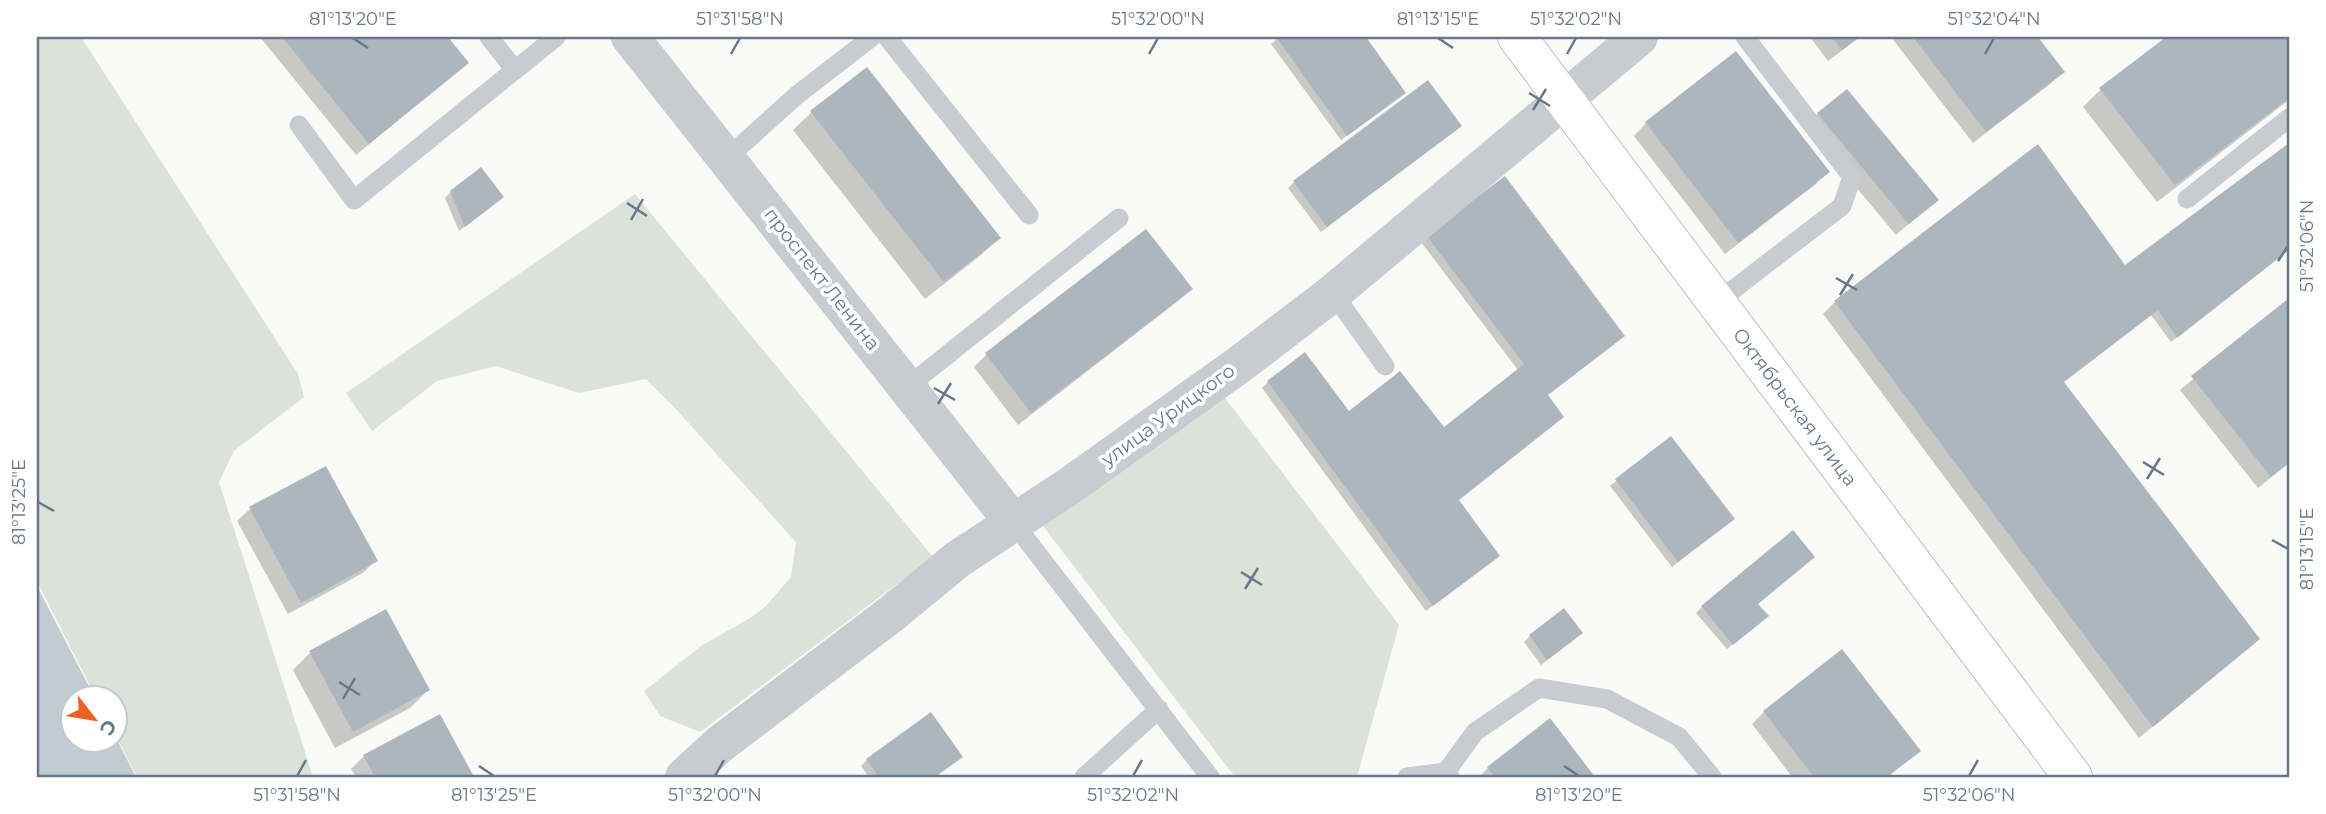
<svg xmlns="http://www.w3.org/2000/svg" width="2326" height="814" font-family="Montserrat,sans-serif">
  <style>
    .green { fill: #dbe2d9 }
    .water { fill: #c2cbd1 }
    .shadow { fill: #0003 }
    .building { fill: #aeb6bd }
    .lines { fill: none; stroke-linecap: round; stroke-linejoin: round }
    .secondary-casing { stroke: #babfc4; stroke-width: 40 }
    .service { stroke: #c8cbd0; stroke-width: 19 }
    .minor { stroke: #c8cbd0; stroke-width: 38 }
    .secondary { stroke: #fff; stroke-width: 38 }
    .ticks { fill: none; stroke: #67788b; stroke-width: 2.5 }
    .labels { text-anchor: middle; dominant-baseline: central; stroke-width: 7; stroke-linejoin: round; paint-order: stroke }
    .street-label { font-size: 19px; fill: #67788b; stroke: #fff }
    .neatline { fill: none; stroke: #67788b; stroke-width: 2.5 }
    .ticks-label { font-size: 18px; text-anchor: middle; fill: #67788b }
  </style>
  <rect width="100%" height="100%" fill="#fafaf8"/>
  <!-- green -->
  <g class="green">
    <path d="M37,37H81L298,374L304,397L234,451L219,482L313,777H137L116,736V698H96L37,581Z"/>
    <path d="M635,194L933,557L700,732L660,716L644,691L701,646L752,617L766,606L791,577L796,542L674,407L646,379L579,393L496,366L437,381L372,431L346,393Z"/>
    <path d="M1209,377L1399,625L1357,777H1235L1030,509Z"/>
  </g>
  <!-- water -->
  <path class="water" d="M37,586L95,698H74V740H116V738L136,777H37Z"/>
  <!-- shadow -->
  <g class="shadow">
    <path d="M260,37H445L467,63L356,155Z"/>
    <path d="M1279,37H1364L1404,93L1341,140L1271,44Z"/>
    <path d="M1810,37H1860L1828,61Z"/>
    <path d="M1891,37H2036L2063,71L2050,84L1973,143Z"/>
    <path d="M2169,37H2289V100L2157,202L2083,107L2101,89Z"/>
    <path d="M866,69L999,238L981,255L925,299L793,130L811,113Z"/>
    <path d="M1818,114L1936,200L1896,235L1806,127Z"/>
    <path d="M1646,123L1827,172L1815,185L1725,254L1634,136Z"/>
    <path d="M1460,126L1321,232L1288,188L1294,182Z"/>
    <path d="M2289,145V249L2171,342L2151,315L2056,386L2258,639L2139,738L1823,314L1835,302L2125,268Z"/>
    <path d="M1504,178L1546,396L1457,500L1498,556L1426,611L1262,388L1268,382L1349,414L1444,429L1518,370L1421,242Z"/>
    <path d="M451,192L496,202L459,231L445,198Z"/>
    <path d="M1146,231L1191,289L1178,301L1018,425L974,367L986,355Z"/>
    <path d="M2289,300V463L2258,488L2180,390Z"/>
    <path d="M1671,438L1726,524L1672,567L1610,486Z"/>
    <path d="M325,468L375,561L363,573L288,614L237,521L250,509Z"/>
    <path d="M1756,604L1760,622L1727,649L1696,613L1702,607Z"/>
    <path d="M1530,636L1575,639L1541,665L1524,642Z"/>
    <path d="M311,652L428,690L410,708L335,748L293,670Z"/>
    <path d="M1764,712L1918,751L1888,777H1792L1752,724Z"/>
    <path d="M439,716L472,777H356L351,769L364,756Z"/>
    <path d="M1550,721L1593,777H1479L1488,768Z"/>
    <path d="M961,757L935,777H869L861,766L867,760Z"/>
  </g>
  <!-- building -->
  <g class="building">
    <path d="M282,37H448L469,63L369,144Z"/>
    <path d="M1276,37H1366L1406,93L1347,136Z"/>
    <path d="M1831,37H1859L1842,50Z"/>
    <path d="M1913,37H2038L2065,72L1986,132Z"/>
    <path d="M2166,37H2289V98L2175,185L2099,88Z"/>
    <path d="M1736,51L1830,172L1738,243L1645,122Z"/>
    <path d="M867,67L1001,238L944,282L810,111Z"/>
    <path d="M1428,80L1462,126L1327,227L1293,181Z"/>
    <path d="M1847,89L1939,200L1909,224L1817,113Z"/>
    <path d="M2289,143V250L2177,338L2158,310L2064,382L2260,639L2153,727L1834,301L2038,144L2125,265Z"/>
    <path d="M481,167L504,197L465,227L450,191Z"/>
    <path d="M1505,176L1625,336L1548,395L1564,417L1459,500L1500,556L1433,606L1267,381L1305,352L1349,411L1400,371L1444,427L1524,364L1426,235Z"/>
    <path d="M1146,229L1193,289L1031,413L985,353Z"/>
    <path d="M2289,298V463L2271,477L2191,376Z"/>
    <path d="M1671,436L1735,519L1678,562L1615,479Z"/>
    <path d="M326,466L378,561L301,603L249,507Z"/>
    <path d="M1793,530L1815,557L1758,604L1769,616L1733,645L1701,606Z"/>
    <path d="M1564,608L1583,633L1547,660L1529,635Z"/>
    <path d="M386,609L430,690L353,732L309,651Z"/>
    <path d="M1842,649L1921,751L1887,777H1814L1763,711Z"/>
    <path d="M931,712L963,757L935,777H879L866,759Z"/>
    <path d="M440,714L474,777H375L363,755Z"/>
    <path d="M1550,718L1595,777H1495L1487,767Z"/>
  </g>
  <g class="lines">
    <defs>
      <path id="secondary" d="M1517,37L2073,777"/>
    </defs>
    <!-- secondary casing -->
    <use href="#secondary" class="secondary-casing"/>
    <!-- service -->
    <g class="service">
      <path d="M489,37L515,70L556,37"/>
      <path d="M887,37L1029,215"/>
      <path d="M299,125L354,200L515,70"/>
      <path d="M727,158L797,95L872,37"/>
      <path d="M2187,199L2289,118"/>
      <path d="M1333,293L1385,366"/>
      <path d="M1717,302L1842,206L1852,177L1745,37"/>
      <path d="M907,387L1119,218"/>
      <path d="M1013,522L1210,777"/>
      <path d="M1084,777L1159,709"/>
      <path d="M1407,777L1446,772"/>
      <path d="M1450,777L1446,772L1475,732L1539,688L1607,699L1679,737L1712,777"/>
    </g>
    <!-- minor -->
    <g class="minor">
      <path d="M630,37L1013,522"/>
      <path d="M684,777L720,744L890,615L958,559L1068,487L1240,364L1333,293L1639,37"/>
    </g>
    <!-- secondary -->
    <use href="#secondary" class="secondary"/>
  </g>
  <!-- ticks -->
  <path class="ticks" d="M353,38L368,48M1438,38L1453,48M731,54L740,38M1149,54L1158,38M1567,54L1576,38M1985,54L1994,38M1529,93L1550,106M1533,110L1546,89M627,203L647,216M631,220L643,199M2278,261L2288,246M1836,278L1857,290M1840,295L1853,274M934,388L955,400M938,404L951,383M2143,462L2164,475M2147,479L2160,458M38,502L54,511M2272,540L2288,549M1241,572L1262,585M1245,589L1258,568M339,682L360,695M343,699L355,678M479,766L494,776M1564,766L1579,776M297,776L306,760M715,776L724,760M1133,776L1142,760M1969,776L1978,760"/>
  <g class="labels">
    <!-- street labels -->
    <g class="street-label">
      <text transform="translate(822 279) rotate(52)">проспект Ленина</text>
      <text transform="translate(1795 407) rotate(53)">Октябрьская улица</text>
      <text transform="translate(1168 415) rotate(-36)">улица Урицкого</text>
    </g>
  </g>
  <!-- border -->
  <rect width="2326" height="814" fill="none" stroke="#ffffff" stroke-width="77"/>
  <!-- north arrow -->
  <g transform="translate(94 719) rotate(121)"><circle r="33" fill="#ffffff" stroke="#c2c9d1" stroke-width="2"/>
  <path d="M0-5L12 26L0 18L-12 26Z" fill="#ed6325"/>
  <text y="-10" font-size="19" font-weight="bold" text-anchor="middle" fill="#67788b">С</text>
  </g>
  <rect x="38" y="38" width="2250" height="738" class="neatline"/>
  <g class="ticks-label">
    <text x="353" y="25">81°13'20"E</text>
    <text x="740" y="25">51°31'58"N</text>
    <text x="1158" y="25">51°32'00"N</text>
    <text x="1438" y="25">81°13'15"E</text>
    <text x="1576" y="25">51°32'02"N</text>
    <text x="1994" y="25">51°32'04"N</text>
    <text transform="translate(2307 246) rotate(-90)" y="6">51°32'06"N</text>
    <text transform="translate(19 502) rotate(-90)" y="6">81°13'25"E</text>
    <text transform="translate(2307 549) rotate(-90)" y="6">81°13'15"E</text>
    <text x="297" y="801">51°31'58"N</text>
    <text x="494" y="801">81°13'25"E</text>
    <text x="715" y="801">51°32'00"N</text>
    <text x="1133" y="801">51°32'02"N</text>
    <text x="1579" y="801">81°13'20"E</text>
    <text x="1969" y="801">51°32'06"N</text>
  </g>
</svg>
